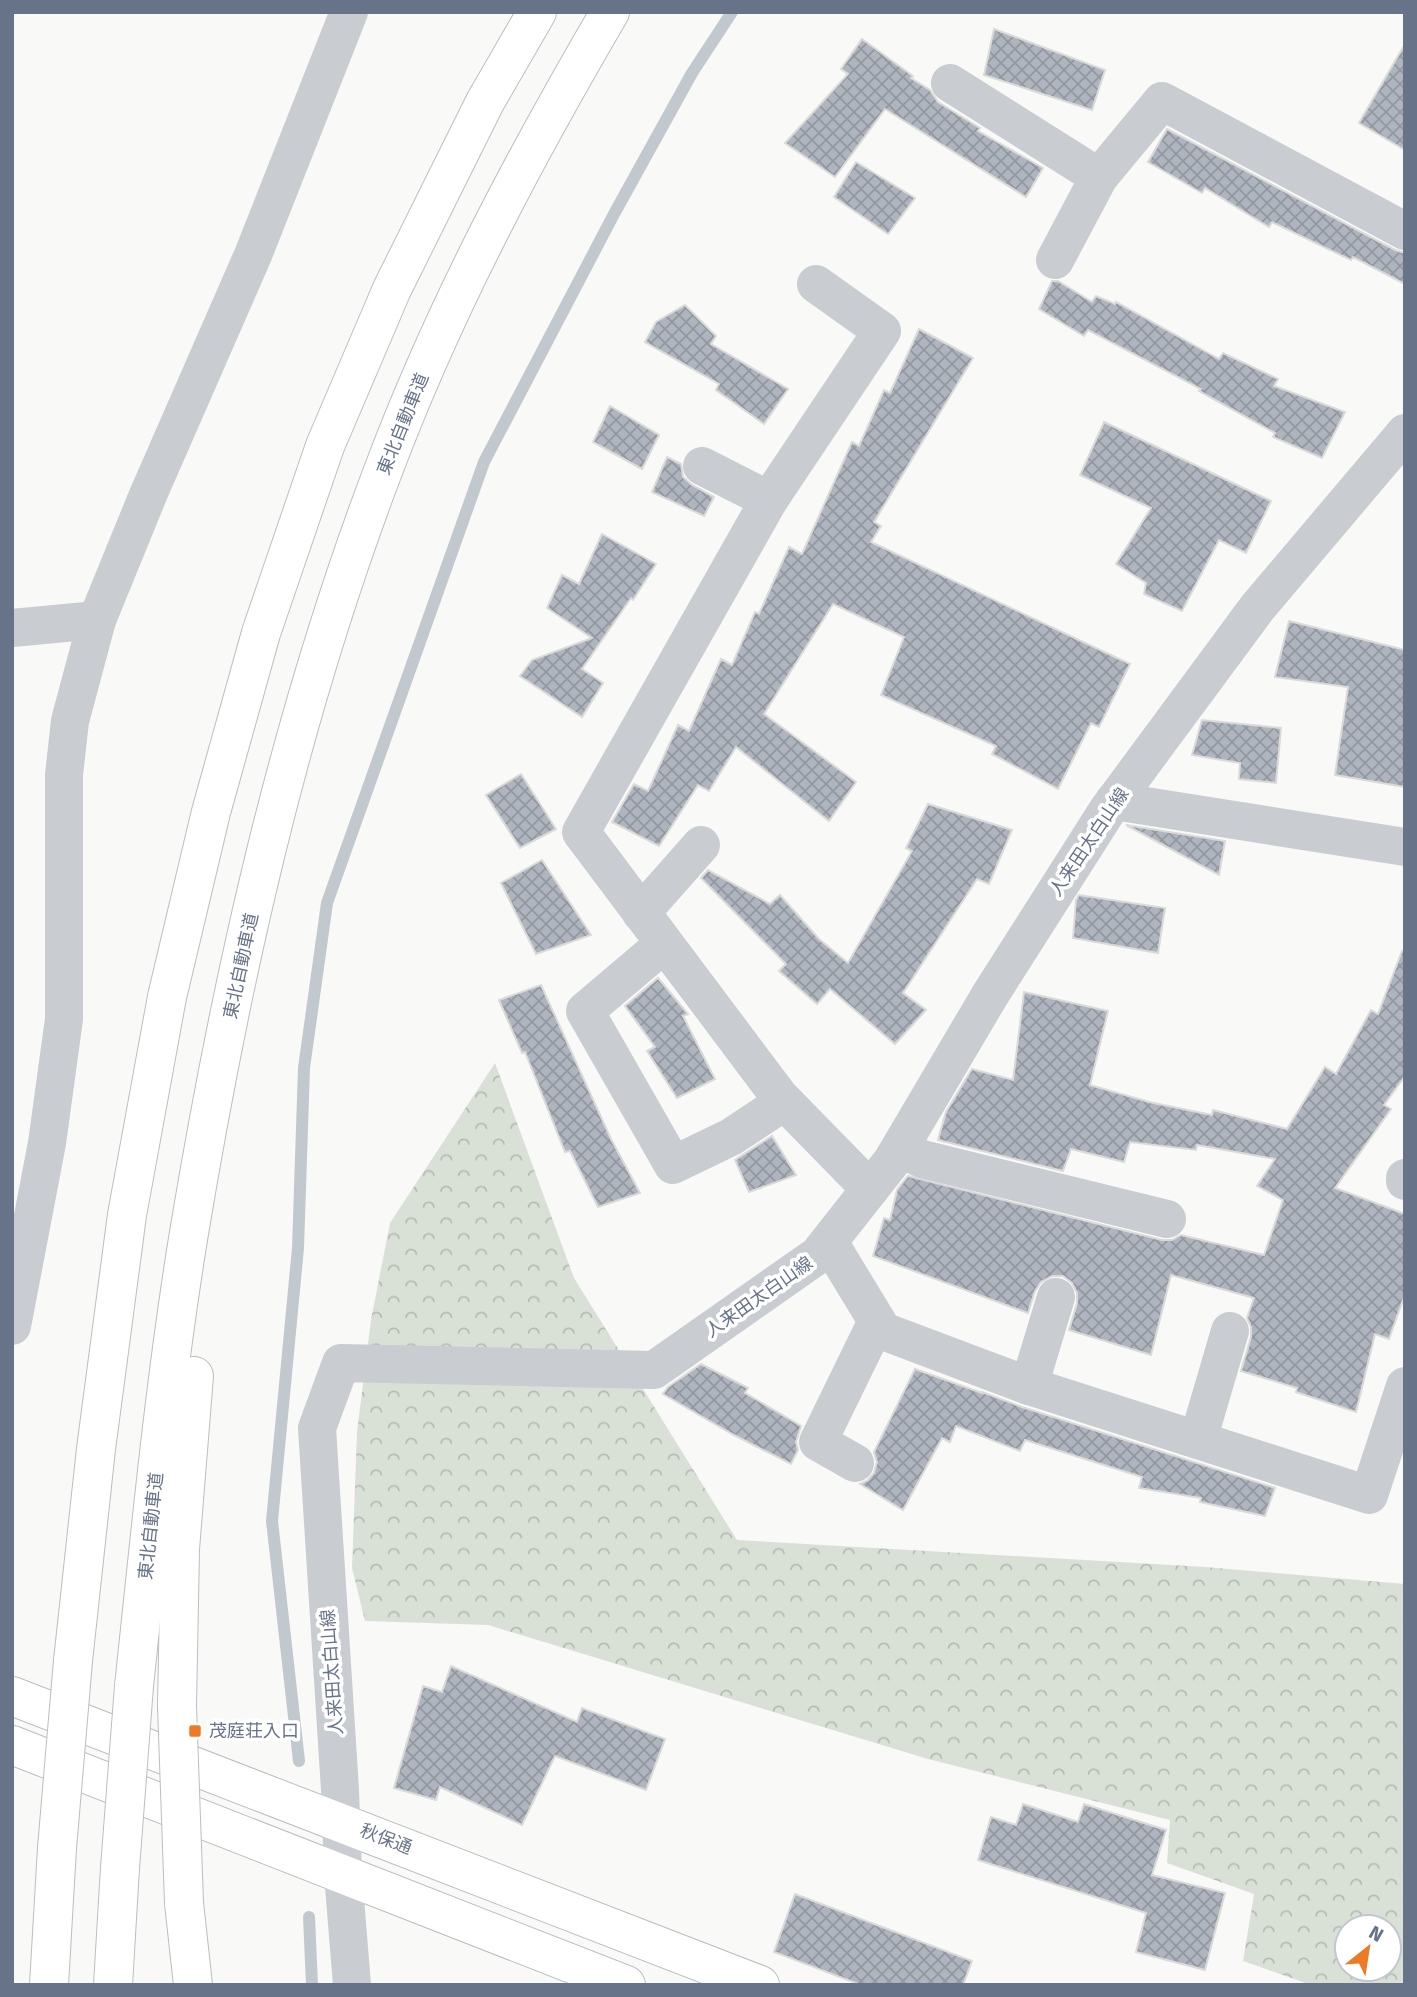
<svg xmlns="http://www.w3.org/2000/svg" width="1417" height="1997" font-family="'Fira Sans','Noto Sans JP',sans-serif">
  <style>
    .forest { fill: url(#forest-crowns); fill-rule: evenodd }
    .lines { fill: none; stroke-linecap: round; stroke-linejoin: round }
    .stream { stroke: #c1c9cf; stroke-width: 12 }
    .building { fill: url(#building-cross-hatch); stroke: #dadbd9; stroke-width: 2 }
    .highway-casing { stroke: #bbbec2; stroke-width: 40 }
    .minor { stroke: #c9ccd0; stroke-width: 38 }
    .highway { stroke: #fff; stroke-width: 38 }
    .highway-bridge-casing { stroke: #bbbec2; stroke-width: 40; stroke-linecap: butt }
    .highway-bridge { stroke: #fff; stroke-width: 38 }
    .poi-dot { fill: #eb7b25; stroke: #fff; stroke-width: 2.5 }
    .labels { text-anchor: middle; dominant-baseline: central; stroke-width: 7; stroke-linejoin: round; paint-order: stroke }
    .street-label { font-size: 18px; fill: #677389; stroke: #fff }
    .poi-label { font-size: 18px; fill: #677389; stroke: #fff; text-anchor: start }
  </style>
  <defs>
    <pattern id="forest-crowns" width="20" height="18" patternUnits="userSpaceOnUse" patternTransform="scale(1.75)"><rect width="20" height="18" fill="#d9e1d7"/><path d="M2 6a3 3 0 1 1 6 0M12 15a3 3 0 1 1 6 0" fill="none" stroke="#b4bbb4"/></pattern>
    <pattern id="building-cross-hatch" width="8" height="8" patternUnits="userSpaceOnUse" patternTransform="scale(1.75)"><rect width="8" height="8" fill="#afb5be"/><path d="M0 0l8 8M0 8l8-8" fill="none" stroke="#9298a0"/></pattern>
  </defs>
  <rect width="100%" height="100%" fill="#f9f9f7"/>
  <!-- forest -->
  <path class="forest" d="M495,1063L574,1278L737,1540L1206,1567L1405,1584V1985H1311L1243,1961L1254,1894L1167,1863L1170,1820L928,1759L488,1625L365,1621L352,1568L357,1432L371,1320L390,1223ZM1347,1927H1389V1969H1347Z"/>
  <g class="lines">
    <!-- stream -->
    <g class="stream">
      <path d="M299,1761L272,1521L298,1248L304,1068L327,903L484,462L614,214L692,73L732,12"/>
      <path d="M309,1917L312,1985"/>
    </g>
  </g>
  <!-- building -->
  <g class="building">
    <path d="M994,29L1105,70L1092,110L984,75Z"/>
    <path d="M862,39L913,76L911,78L930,90L938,102L980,128L978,131L1043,168L1026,197L885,109L835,177L785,143L848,74L841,69Z"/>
    <path d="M1405,44V150L1359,123Z"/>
    <path d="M1167,129L1395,250L1405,253V284L1353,257L1351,260L1272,222L1269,227L1205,188L1202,193L1148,162Z"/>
    <path d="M856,162L915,198L888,234L834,197Z"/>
    <path d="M1052,281H1058L1092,302L1096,296L1115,304L1116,302L1219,359L1223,353L1278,379L1274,386L1345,412L1322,458L1273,437L1275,433L1199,391L1201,389L1088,330L1084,336L1039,309Z"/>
    <path d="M685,305L716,336L711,344L788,389L764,424L716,390L719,384L645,342L656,322Z"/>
    <path d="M919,329L973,358L874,522L881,526L871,542L1130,664L1099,727L1091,723L1058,789L992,754L996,746L881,695L904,637L833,604L764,714L856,782L829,821L736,747L709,791L698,785L659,846L612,822L634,784L648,791L678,725L689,731L721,659L732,665L755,612L759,614L789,547L802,554L852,442L859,446L884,390L890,393Z"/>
    <path d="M610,406L659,435L642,469L593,442Z"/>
    <path d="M1104,422L1271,501L1246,553L1219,540L1182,611L1144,594L1146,583L1116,564L1151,508L1080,475Z"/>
    <path d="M667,457L681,464L683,477L692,485L714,497L704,516L652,492Z"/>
    <path d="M602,534L656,564L633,600L631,598L582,669L603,683L582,717L520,676L532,660L592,638L547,608L562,575L579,584Z"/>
    <path d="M1289,621L1405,650V787L1335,775L1348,687L1275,677Z"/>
    <path d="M1202,720L1281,728L1276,783L1239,779L1240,763L1192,755Z"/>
    <path d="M521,774L556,829L520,848L486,795Z"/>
    <path d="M928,804L1012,830L989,884L977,879L903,993L926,1010L895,1044L830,989L817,1004L779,971L786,964L701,878L708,870L770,904L780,895L819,939L848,963L912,851L906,848Z"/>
    <path d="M1126,825L1225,841L1219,875Z"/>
    <path d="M542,860L591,935L536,954L501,883Z"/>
    <path d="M1079,895L1165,908L1158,953L1073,938L1076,900Z"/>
    <path d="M1402,951H1405V1076L1384,1105L1391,1109L1335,1188L1405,1214V1294L1389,1339L1375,1334L1356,1412L1296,1392L1297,1388L1241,1371L1251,1337V1327L1247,1318L1254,1298L1171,1275L1151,1355L1069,1330L1077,1303V1293L1072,1283L1063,1276H1052L1041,1282L1035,1291L1028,1313L873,1256L884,1218L890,1220L897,1190L908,1176L1162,1240H1172L1181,1235L1264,1255L1283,1200L1257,1186L1275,1159L1197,1145L1196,1150L1130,1142L1124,1162L1071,1149L1063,1171L938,1140L946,1112L972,1069L1013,1080L1024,992L1108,1011L1090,1085L1149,1102L1212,1115L1213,1110L1287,1129L1325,1067L1336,1074L1371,1010L1378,1014Z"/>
    <path d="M658,978L688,1014L683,1016L715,1079L677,1098L647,1051L655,1047L625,1006Z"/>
    <path d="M541,985L611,1139L640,1193L598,1207L570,1151L565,1152L525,1052L522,1053L499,1000Z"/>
    <path d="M772,1136L796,1175L749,1192L735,1160Z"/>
    <path d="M701,1364L748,1388L745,1393L801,1426L796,1442L798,1450L791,1464L734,1435L663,1394L668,1387Z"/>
    <path d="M915,1369L982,1393V1392L1022,1407L1275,1488L1265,1516L1200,1502L1201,1498L1139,1488L1142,1477L1025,1440L1020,1451L956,1426L950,1442L942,1438L903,1510L860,1484L867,1481L874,1473L877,1462L874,1452Z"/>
    <path d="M451,1666L577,1722L582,1708L665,1739L646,1790L555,1756L522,1825L440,1787L436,1800L394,1788L423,1686L442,1692Z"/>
    <path d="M1023,1804L1078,1822L1084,1804L1166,1830L1152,1875L1225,1893L1205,1970L1136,1952L1146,1913L978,1860L991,1817L1016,1825Z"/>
    <path d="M795,1894L972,1961L963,1985H861L774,1952Z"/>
  </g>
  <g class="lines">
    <defs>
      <g id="highway">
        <path d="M73,1661L96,1449L127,1215L167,997L211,812L261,633L325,446L392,289L485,102L537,12"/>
        <path d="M134,1686C150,1537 164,1387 188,1239C231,979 289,718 383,471C443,311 524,159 610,12"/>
        <path d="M12,1696L760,1985"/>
        <path d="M177,1706L180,1549L194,1376"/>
        <path d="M12,1745L626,1985"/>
        <path d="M184,1903L193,1985"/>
        <path d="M49,1985L57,1848"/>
        <path d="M113,1985L120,1868"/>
      </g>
    </defs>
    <!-- highway casing -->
    <use href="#highway" class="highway-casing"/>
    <!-- minor -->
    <g class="minor">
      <path d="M950,83L1099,177"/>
      <path d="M1055,260L1099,177L1162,101L1405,231"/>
      <path d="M816,284L882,331L769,500L581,832L779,1096L870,1189"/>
      <path d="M702,466L769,500"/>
      <path d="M12,628L97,620"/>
      <path d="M1114,801L1405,847"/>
      <path d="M641,913L701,845"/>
      <path d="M664,944L585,1011L673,1165L731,1137L784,1102"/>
      <path d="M900,1148L922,1159L1167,1219"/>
      <path d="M1405,1178V1181"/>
      <path d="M829,1242L883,1331L1029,1386L1369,1495L1405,1386"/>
      <path d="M12,1326L47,1143L64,1019V775L70,721L97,620L148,495L253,255L349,12"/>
      <path d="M1029,1386L1056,1297"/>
      <path d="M1198,1440L1230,1331"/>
      <path d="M855,1463L818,1442L877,1321"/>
      <path d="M352,1985L343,1874L340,1790L317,1428L341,1363L654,1370L818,1255L892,1161L990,995L1107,811L1257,608L1405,433"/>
    </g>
    <!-- highway -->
    <use href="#highway" class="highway"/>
    <defs>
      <g id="highway-bridge">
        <path d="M177,1706L184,1903"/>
        <path d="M57,1848L73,1661"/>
        <path d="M120,1868L134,1686"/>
      </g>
    </defs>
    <!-- highway-bridge casing -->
    <use href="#highway-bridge" class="highway-bridge-casing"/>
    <!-- highway-bridge -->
    <use href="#highway-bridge" class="highway-bridge"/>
  </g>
  <!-- markers -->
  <rect class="poi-dot" x="188" y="1724" width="14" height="14" rx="3.5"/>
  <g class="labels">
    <!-- street labels -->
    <g class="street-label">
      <text transform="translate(403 424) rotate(-68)">東北自動車道</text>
      <text transform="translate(1089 842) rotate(-56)">人来田太白山線</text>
      <text transform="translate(241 966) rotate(-78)">東北自動車道</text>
      <text transform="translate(759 1297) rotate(-35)">人来田太白山線</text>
      <text transform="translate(151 1526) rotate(-84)">東北自動車道</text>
      <text transform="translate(332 1672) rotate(-94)">人来田太白山線</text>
      <text transform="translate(386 1839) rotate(21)">秋保通</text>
    </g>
    <!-- poi labels -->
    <g class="poi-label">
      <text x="209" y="1731">茂庭荘入口</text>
    </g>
  </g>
  <!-- border -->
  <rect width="1417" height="1997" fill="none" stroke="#677389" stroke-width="28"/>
  <!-- north arrow -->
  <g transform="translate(1368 1948) rotate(30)"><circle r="33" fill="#ffffff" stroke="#c2c7d0" stroke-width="2"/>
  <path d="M0-5L12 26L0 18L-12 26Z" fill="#eb7b25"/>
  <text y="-10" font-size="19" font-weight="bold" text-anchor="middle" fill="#677389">N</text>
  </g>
</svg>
